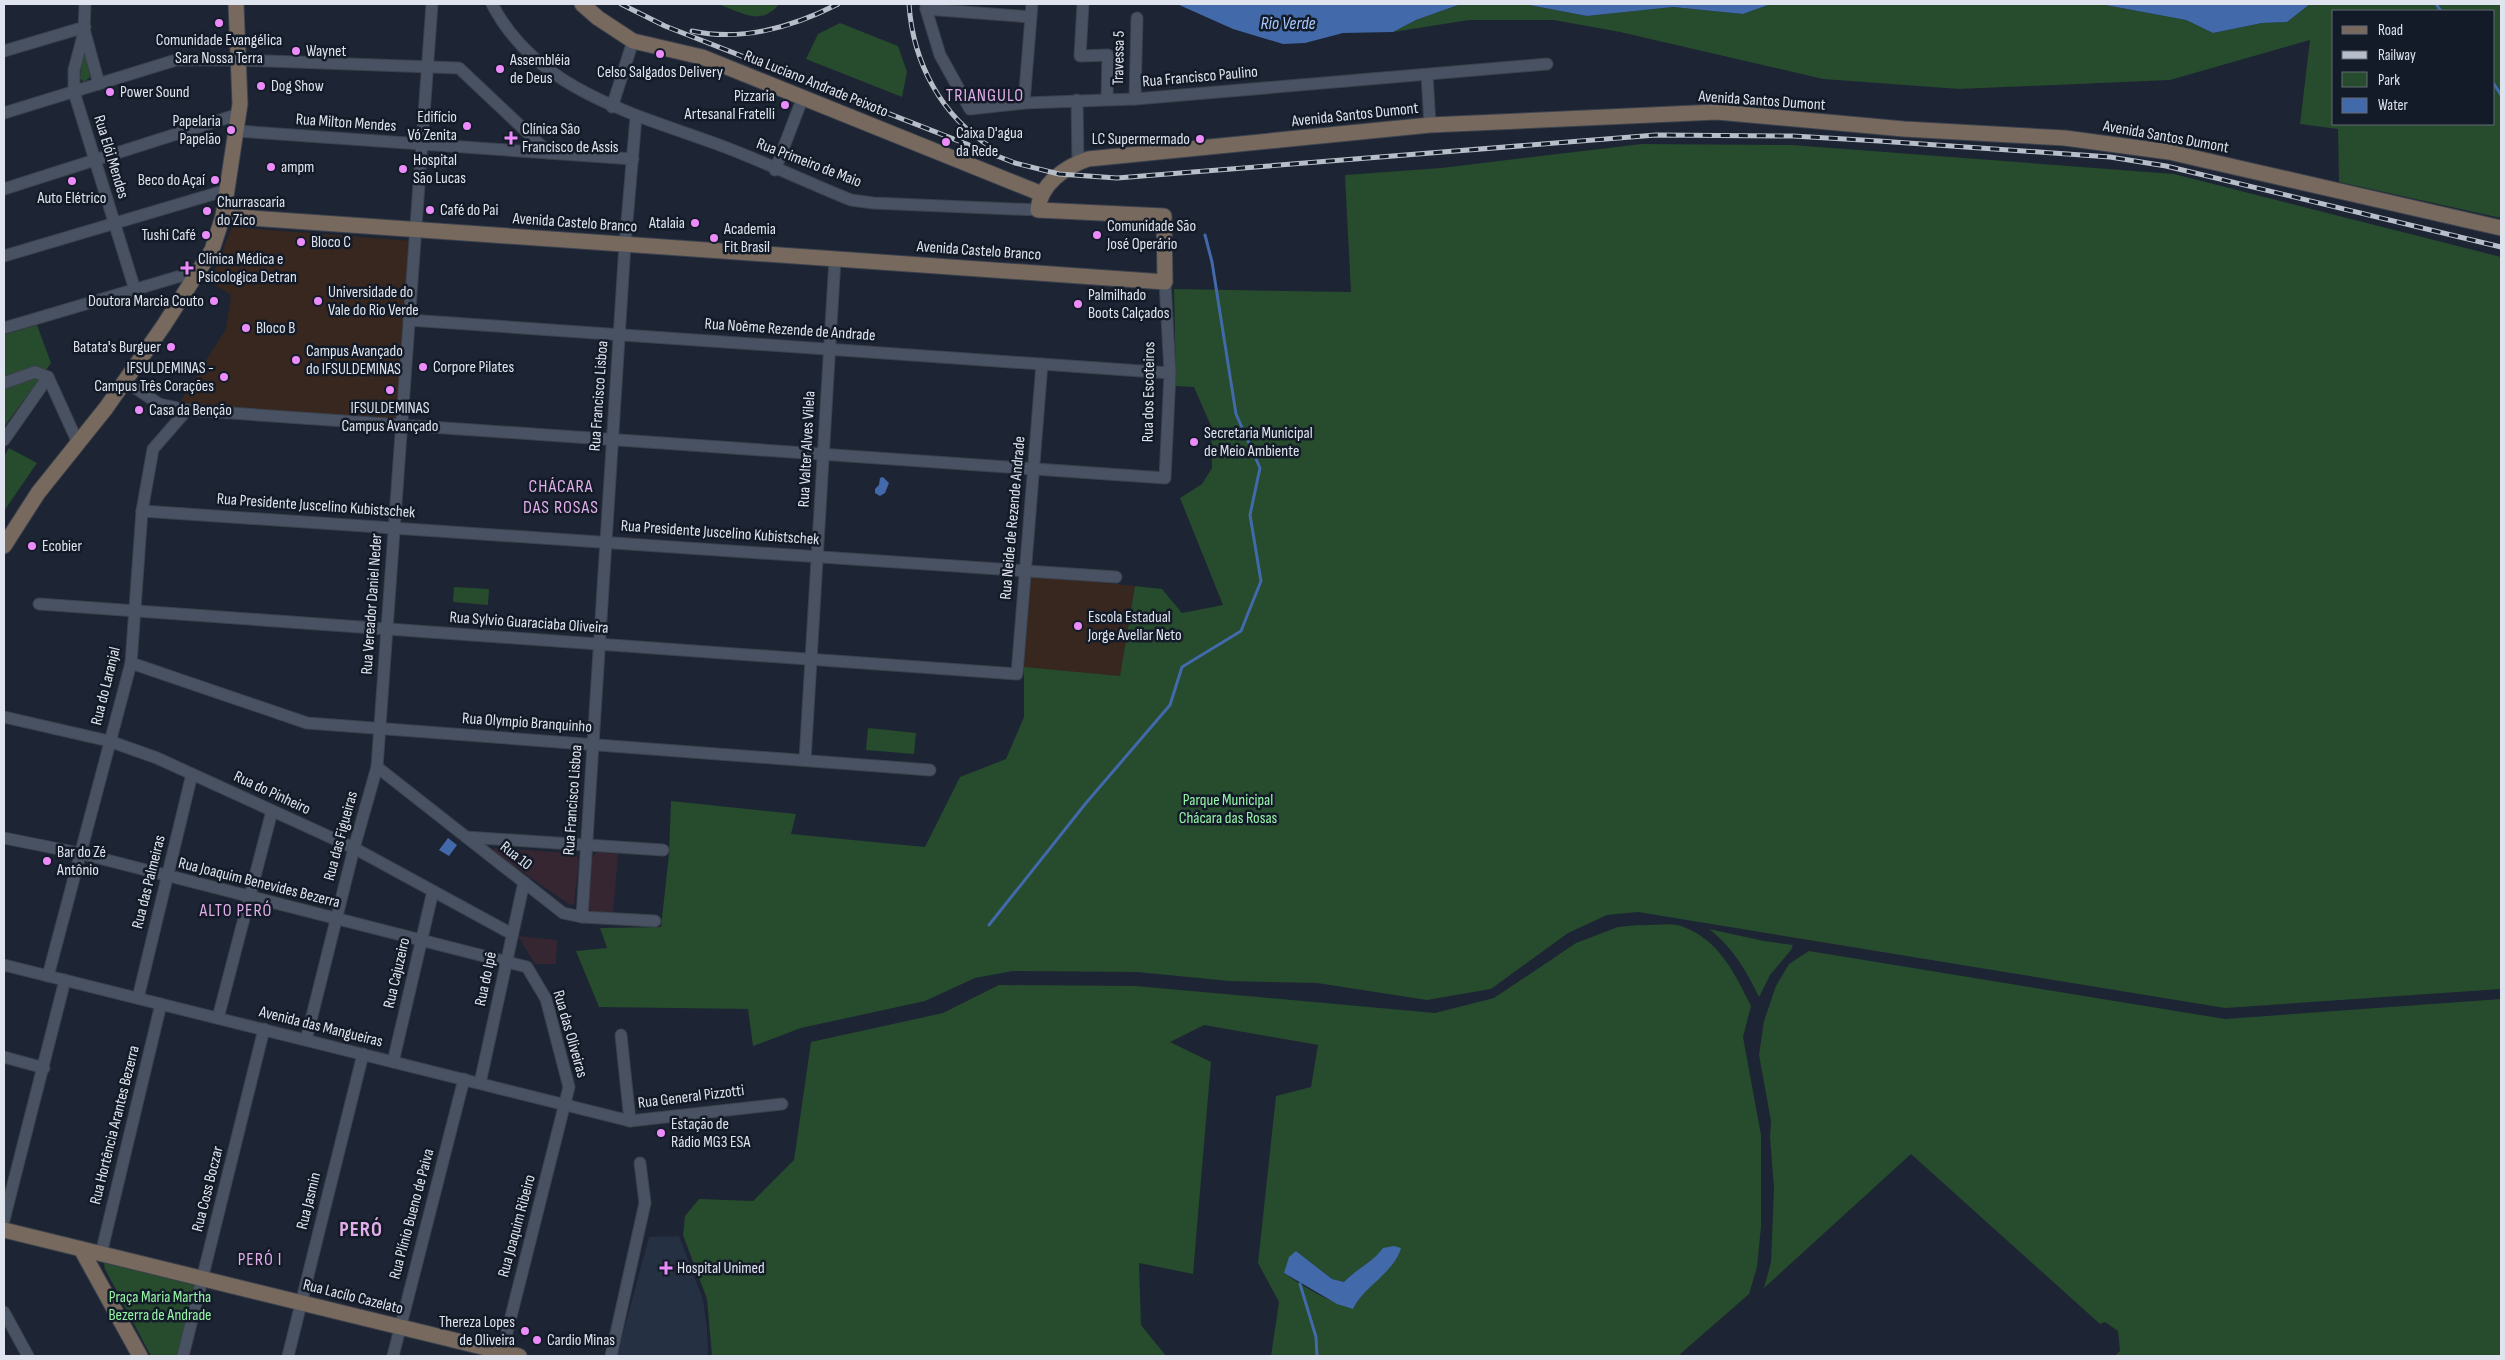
<svg xmlns="http://www.w3.org/2000/svg" width="2505" height="1360" font-family="'Sofia Sans Condensed',sans-serif">
  <style>
    .built { fill: #263043 }
    .industrial { fill: #352632 }
    .education { fill: #38271e }
    .green { fill: #264b2d; fill-rule: evenodd }
    .water { fill: #4269a9 }
    .lines { fill: none; stroke-linecap: round; stroke-linejoin: round }
    .stream { stroke: #4269a9; stroke-width: 3 }
    .street-casing { stroke: #3b414d; stroke-width: 13 }
    .secondary-casing { stroke: #3b414d; stroke-width: 17 }
    .street { stroke: #495262; stroke-width: 11 }
    .secondary { stroke: #77695d; stroke-width: 15 }
    .rail-casing { stroke: #b8bec9; stroke-width: 5 }
    .rail { stroke: #141b28; stroke-width: 3; stroke-dasharray: 9; stroke-linecap: butt }
    .poi-dot { fill: #ec8cfb; stroke: #141b28; stroke-width: 2 }
    .labels { text-anchor: middle; dominant-baseline: central; stroke-width: 5; stroke-linejoin: round; paint-order: stroke }
    .poi-label { font-size: 16px; fill: #dfe4ee; stroke: #141b28; text-anchor: start }
    .street-label { font-size: 16px; fill: #dfe4ee; stroke: #141b28 }
    .park-label { font-size: 16px; fill: #96f5a7; stroke: #141b28 }
    .water-label { font-size: 18px; font-style: italic; fill: #a6c7fd; stroke: #141b28 }
    .neighbourhood-label { font-size: 18px; letter-spacing: 1px; fill: #e2aeea; stroke: #141b28 }
    .district-label { font-size: 21px; font-weight: bold; letter-spacing: 1px; fill: #e2aeea; stroke: #141b28 }
  </style>
  <rect width="100%" height="100%" fill="#1d2433"/>
  <!-- built -->
  <path class="built" d="M679,1236L703,1300L707,1328L708,1356H617L649,1237Z"/>
  <!-- industrial -->
  <g class="industrial">
    <path d="M494,848L571,853L576,855L579,860L574,904L570,905L494,852Z"/>
    <path d="M597,852L618,854L613,914L593,913L588,908L592,857Z"/>
    <path d="M518,936L557,940L556,964H535Z"/>
  </g>
  <!-- education -->
  <g class="education">
    <path d="M232,227L411,241L397,418L178,405L226,329L231,295L210,282Z"/>
    <path d="M1031,575L1135,586L1120,677L1024,667Z"/>
  </g>
  <!-- green -->
  <g class="green">
    <path d="M717,4H779C760,28 740,11 717,4Z"/>
    <path d="M1461,4H1524L1587,16L1673,7L1743,14L1771,4H2100L2186,20L2213,33L2262,23L2287,22L2310,4H2501V218L2339,182L2338,129L2300,124L2310,40L2170,80L1959,89L1823,79L1620,32L1554,20H1469L1393,32L1416,20ZM2334,11H2494V124H2334Z"/>
    <path d="M840,23L898,46L907,72L902,97L806,59L818,34Z"/>
    <path d="M84,47L90,77L84,82L80,78Z"/>
    <path d="M1642,144L1792,145L2174,174L2501,257V989L2225,1008L1638,912L1607,915L1568,933L1491,989L1427,1000L1317,983L1229,981L1137,972L1013,971L975,978L925,1001L801,1028L753,1046L748,1009L599,1007L576,951L607,948L600,928L661,927L669,854L671,801L796,814L791,834L925,847L960,777L1006,759L1024,717V667L1120,676L1135,586L1162,589L1182,613L1223,605L1180,498L1202,484L1212,468L1211,426L1194,387L1176,386L1174,289L1351,292L1345,175L1441,168Z"/>
    <path d="M37,325L51,363L4,427V335Z"/>
    <path d="M9,448L37,463L4,511V456Z"/>
    <path d="M454,587L489,589L488,605L453,602Z"/>
    <path d="M868,728L916,733L914,754L866,750Z"/>
    <path d="M1638,925C1651,926 1670,922 1681,926C1719,939 1735,974 1751,1006L1743,1037L1761,1135V1227L1757,1267L1749,1294L1678,1356H1271L1279,1302L1258,1263L1276,1096L1311,1087L1318,1045L1204,1025L1170,1042L1211,1062L1193,1274L1139,1263L1141,1325L1166,1356H712L707,1299L683,1235L685,1216L699,1199L753,1201L794,1160L811,1042L943,1013L999,985L1136,986L1435,1013L1494,998L1576,943L1618,927ZM1384,1248L1399,1254C1386,1275 1364,1287 1353,1309C1328,1301 1305,1288 1284,1273L1296,1251L1332,1279L1344,1282C1356,1269 1373,1262 1384,1248Z"/>
    <path d="M1709,929L1764,941L1793,945L1791,950L1770,975L1759,997C1746,970 1733,948 1709,929Z"/>
    <path d="M1809,951L2225,1019L2501,999V1356H2115L2120,1351L2118,1331L2105,1322L2100,1324L1911,1154L1764,1288L1771,1262L1774,1188L1770,1137L1771,1121L1759,1055L1764,1021L1776,986L1789,964Z"/>
    <path d="M109,1261L195,1285L180,1356H151L105,1269L104,1263Z"/>
  </g>
  <!-- water -->
  <g class="water">
    <path d="M1177,4H1461L1416,20L1393,32L1343,33L1305,43L1283,44L1233,29Z"/>
    <path d="M1524,4H1771L1743,14L1673,7L1587,16Z"/>
    <path d="M2100,4H2310L2287,22L2262,23L2213,33L2186,20Z"/>
    <path d="M883,477L889,483L885,493L880,496L875,493V489L879,485L880,478Z"/>
    <path d="M448,838L457,845L449,856L439,850Z"/>
    <path d="M1394,1246L1401,1248C1394,1273 1364,1286 1353,1309L1337,1304L1284,1273L1289,1257L1296,1251L1332,1279L1344,1282C1356,1269 1373,1262 1383,1248Z"/>
  </g>
  <g class="lines">
    <!-- stream -->
    <g class="stream">
      <path d="M2436,4L2441,11"/>
      <path d="M2494,84L2501,95"/>
      <path d="M989,925L1086,803L1170,705L1182,667L1241,631L1261,581L1250,515L1260,468L1236,414L1212,262L1205,235"/>
      <path d="M1300,1284L1316,1337L1317,1356"/>
    </g>
    <defs>
      <g id="street">
        <path d="M85,4L84,32L74,70V92L135,290"/>
        <path d="M492,4C536,89 631,113 714,143C761,160 806,182 851,200L873,203L1038,210"/>
        <path d="M926,4V9L940,55L970,109L1024,103L1135,99L1547,64"/>
        <path d="M1083,4L1080,56L1108,55L1107,99"/>
        <path d="M926,9L1031,17"/>
        <path d="M85,33L99,84"/>
        <path d="M4,51L85,27"/>
        <path d="M1427,75L1430,125"/>
        <path d="M1135,99L1137,18"/>
        <path d="M1077,100L1078,162"/>
        <path d="M1024,103L1032,4"/>
        <path d="M612,107L633,41"/>
        <path d="M4,113L176,60H238L459,68L549,153"/>
        <path d="M237,131L633,159"/>
        <path d="M775,170L803,97"/>
        <path d="M4,189L239,114"/>
        <path d="M4,256L227,190"/>
        <path d="M409,320L1170,373"/>
        <path d="M4,328L201,270"/>
        <path d="M125,381L159,404L187,410L1165,478L1170,373L1165,282"/>
        <path d="M4,383L35,372L48,377L78,443"/>
        <path d="M4,440L48,377"/>
        <path d="M142,511L1116,577"/>
        <path d="M39,604L1017,674L1042,364"/>
        <path d="M131,663L307,723L930,770"/>
        <path d="M4,717L109,741L157,758L354,848L512,934"/>
        <path d="M805,760L835,259"/>
        <path d="M377,767L563,913L582,917L655,921"/>
        <path d="M466,837L663,850"/>
        <path d="M4,838L79,853L527,967L546,999L569,1087L501,1356"/>
        <path d="M582,917L625,244L636,117"/>
        <path d="M4,965L630,1121L782,1104"/>
        <path d="M48,976L131,663L142,511L153,449L187,410"/>
        <path d="M138,998L192,774"/>
        <path d="M218,1018L272,811"/>
        <path d="M621,1035L630,1121"/>
        <path d="M306,1040L354,848L377,767L432,4"/>
        <path d="M4,1057L44,1068"/>
        <path d="M393,1062L433,891"/>
        <path d="M480,1083L524,882"/>
        <path d="M4,1220L65,980"/>
        <path d="M101,1254L161,1004"/>
        <path d="M4,1312L28,1356"/>
        <path d="M183,1356L264,1029"/>
        <path d="M288,1356L363,1054"/>
        <path d="M393,1356L464,1079"/>
        <path d="M611,1356L645,1203L640,1163"/>
      </g>
      <g id="secondary">
        <path d="M582,4L598,18L633,41L702,57L1042,194"/>
        <path d="M223,216L1165,282L1164,216L1038,210C1040,184 1065,167 1088,159L1430,125L1717,112L1904,129L2065,138L2169,152L2501,228"/>
        <path d="M4,546L38,493L106,408L164,325L212,250L223,216L240,104L236,4"/>
        <path d="M4,1230L519,1356"/>
        <path d="M81,1249L140,1356"/>
      </g>
    </defs>
    <!-- street casing -->
    <use href="#street" class="street-casing"/>
    <!-- secondary casing -->
    <use href="#secondary" class="secondary-casing"/>
    <!-- street -->
    <use href="#street" class="street"/>
    <!-- secondary -->
    <use href="#secondary" class="secondary"/>
    <defs>
      <g id="rail">
        <path d="M621,4L665,26L1015,163L1059,174L1117,178L1656,135L1793,136L1879,141L2110,157L2166,166L2501,247"/>
        <path d="M909,4C913,63 941,116 992,148"/>
        <path d="M692,31C743,42 793,27 838,4"/>
      </g>
    </defs>
    <!-- rail casing -->
    <use href="#rail" class="rail-casing"/>
    <!-- rail -->
    <use href="#rail" class="rail"/>
  </g>
  <!-- markers -->
  <g class="poi-dot">
    <circle cx="219" cy="23" r="5"/>
    <circle cx="296" cy="51" r="5"/>
    <circle cx="660" cy="54" r="5"/>
    <circle cx="500" cy="69" r="5"/>
    <circle cx="261" cy="86" r="5"/>
    <circle cx="110" cy="92" r="5"/>
    <circle cx="785" cy="105" r="5"/>
    <circle cx="467" cy="126" r="5"/>
    <circle cx="231" cy="130" r="5"/>
    <path d="M508.5 130.5h5v5h5v5h-5v5h-5v-5h-5v-5h5z"/>
    <circle cx="1200" cy="139" r="5"/>
    <circle cx="946" cy="142" r="5"/>
    <circle cx="271" cy="167" r="5"/>
    <circle cx="403" cy="169" r="5"/>
    <circle cx="215" cy="180" r="5"/>
    <circle cx="72" cy="181" r="5"/>
    <circle cx="430" cy="210" r="5"/>
    <circle cx="207" cy="211" r="5"/>
    <circle cx="695" cy="223" r="5"/>
    <circle cx="206" cy="235" r="5"/>
    <circle cx="1097" cy="235" r="5"/>
    <circle cx="714" cy="238" r="5"/>
    <circle cx="301" cy="242" r="5"/>
    <path d="M184.5 260.5h5v5h5v5h-5v5h-5v-5h-5v-5h5z"/>
    <circle cx="214" cy="301" r="5"/>
    <circle cx="318" cy="301" r="5"/>
    <circle cx="1078" cy="304" r="5"/>
    <circle cx="246" cy="328" r="5"/>
    <circle cx="171" cy="347" r="5"/>
    <circle cx="296" cy="360" r="5"/>
    <circle cx="423" cy="367" r="5"/>
    <circle cx="224" cy="377" r="5"/>
    <circle cx="390" cy="390" r="5"/>
    <circle cx="139" cy="410" r="5"/>
    <circle cx="1194" cy="442" r="5"/>
    <circle cx="32" cy="546" r="5"/>
    <circle cx="1078" cy="626" r="5"/>
    <circle cx="47" cy="861" r="5"/>
    <circle cx="661" cy="1133" r="5"/>
    <path d="M663.5 1260.5h5v5h5v5h-5v5h-5v-5h-5v-5h5z"/>
    <circle cx="525" cy="1331" r="5"/>
    <circle cx="537" cy="1340" r="5"/>
  </g>
  <g class="labels">
    <!-- poi labels -->
    <g class="poi-label">
      <text x="219" y="40" text-anchor="middle">Comunidade Evangélica<tspan x="219" dy="18">Sara Nossa Terra</tspan></text>
      <text x="306" y="51">Waynet</text>
      <text x="510" y="60">Assembléia<tspan x="510" dy="18">de Deus</tspan></text>
      <text x="660" y="72" text-anchor="middle">Celso Salgados Delivery</text>
      <text x="271" y="86">Dog Show</text>
      <text x="120" y="92">Power Sound</text>
      <text x="775" y="96" text-anchor="end">Pizzaria<tspan x="775" dy="18">Artesanal Fratelli</tspan></text>
      <text x="457" y="117" text-anchor="end">Edifício<tspan x="457" dy="18">Vó Zenita</tspan></text>
      <text x="221" y="121" text-anchor="end">Papelaria<tspan x="221" dy="18">Papelão</tspan></text>
      <text x="522" y="129">Clínica Sâo<tspan x="522" dy="18">Francisco de Assis</tspan></text>
      <text x="956" y="133">Caixa D'agua<tspan x="956" dy="18">da Rede</tspan></text>
      <text x="1190" y="139" text-anchor="end">LC Supermermado</text>
      <text x="413" y="160">Hospital<tspan x="413" dy="18">São Lucas</tspan></text>
      <text x="281" y="167">ampm</text>
      <text x="205" y="180" text-anchor="end">Beco do Açaí</text>
      <text x="72" y="198" text-anchor="middle">Auto Elétrico</text>
      <text x="217" y="202">Churrascaria<tspan x="217" dy="18">do Zico</tspan></text>
      <text x="440" y="210">Café do Pai</text>
      <text x="685" y="223" text-anchor="end">Atalaia</text>
      <text x="1107" y="226">Comunidade São<tspan x="1107" dy="18">José Operário</tspan></text>
      <text x="724" y="229">Academia<tspan x="724" dy="18">Fit Brasil</tspan></text>
      <text x="196" y="235" text-anchor="end">Tushi Café</text>
      <text x="311" y="242">Bloco C</text>
      <text x="198" y="259">Clínica Médica e<tspan x="198" dy="18">Psicologica Detran</tspan></text>
      <text x="328" y="292">Universidade do<tspan x="328" dy="18">Vale do Rio Verde</tspan></text>
      <text x="1088" y="295">Palmilhado<tspan x="1088" dy="18">Boots Calçados</tspan></text>
      <text x="204" y="301" text-anchor="end">Doutora Marcia Couto</text>
      <text x="256" y="328">Bloco B</text>
      <text x="161" y="347" text-anchor="end">Batata's Burguer</text>
      <text x="306" y="351">Campus Avançado<tspan x="306" dy="18">do IFSULDEMINAS</tspan></text>
      <text x="433" y="367">Corpore Pilates</text>
      <text x="214" y="368" text-anchor="end">IFSULDEMINAS -<tspan x="214" dy="18">Campus Três Corações</tspan></text>
      <text x="390" y="408" text-anchor="middle">IFSULDEMINAS<tspan x="390" dy="18">Campus Avançado</tspan></text>
      <text x="149" y="410">Casa da Benção</text>
      <text x="1204" y="433">Secretaria Municipal<tspan x="1204" dy="18">de Meio Ambiente</tspan></text>
      <text x="42" y="546">Ecobier</text>
      <text x="1088" y="617">Escola Estadual<tspan x="1088" dy="18">Jorge Avellar Neto</tspan></text>
      <text x="57" y="852">Bar do Zé<tspan x="57" dy="18">Antônio</tspan></text>
      <text x="671" y="1124">Estação de<tspan x="671" dy="18">Rádio MG3 ESA</tspan></text>
      <text x="677" y="1268">Hospital Unimed</text>
      <text x="515" y="1322" text-anchor="end">Thereza Lopes<tspan x="515" dy="18">de Oliveira</tspan></text>
      <text x="547" y="1340">Cardio Minas</text>
    </g>
    <!-- street labels -->
    <g class="street-label">
      <text transform="translate(1119 58) rotate(-89)">Travessa 5</text>
      <text transform="translate(1200 77) rotate(-5)">Rua Francisco Paulino</text>
      <text transform="translate(816 84) rotate(22)">Rua Luciano Andrade Peixoto</text>
      <text transform="translate(1762 101) rotate(4)">Avenida Santos Dumont</text>
      <text transform="translate(1355 115) rotate(-6)">Avenida Santos Dumont</text>
      <text transform="translate(346 123) rotate(4)">Rua Milton Mendes</text>
      <text transform="translate(2166 137) rotate(10)">Avenida Santos Dumont</text>
      <text transform="translate(111 157) rotate(73)">Rua Elói Mendes</text>
      <text transform="translate(809 163) rotate(21)">Rua Primeiro de Maio</text>
      <text transform="translate(575 223) rotate(4)">Avenida Castelo Branco</text>
      <text transform="translate(979 251) rotate(4)">Avenida Castelo Branco</text>
      <text transform="translate(790 330) rotate(4)">Rua Noême Rezende de Andrade</text>
      <text transform="translate(1149 392) rotate(-89)">Rua dos Escoteiros</text>
      <text transform="translate(599 396) rotate(-86)">Rua Francisco Lisboa</text>
      <text transform="translate(807 449) rotate(-87)">Rua Valter Alves Vilela</text>
      <text transform="translate(316 506) rotate(4)">Rua Presidente Juscelino Kubistschek</text>
      <text transform="translate(1013 518) rotate(-85)">Rua Neide de Rezende Andrade</text>
      <text transform="translate(720 533) rotate(4)">Rua Presidente Juscelino Kubistschek</text>
      <text transform="translate(372 604) rotate(-86)">Rua Vereador Daniel Neder</text>
      <text transform="translate(529 623) rotate(4)">Rua Sylvio Guaraciaba Oliveira</text>
      <text transform="translate(106 686) rotate(-76)">Rua do Laranjal</text>
      <text transform="translate(527 723) rotate(4)">Rua Olympio Branquinho</text>
      <text transform="translate(272 793) rotate(25)">Rua do Pinheiro</text>
      <text transform="translate(573 800) rotate(-86)">Rua Francisco Lisboa</text>
      <text transform="translate(341 836) rotate(-75)">Rua das Figueiras</text>
      <text transform="translate(516 856) rotate(38)">Rua 10</text>
      <text transform="translate(149 882) rotate(-76)">Rua das Palmeiras</text>
      <text transform="translate(259 883) rotate(14)">Rua Joaquim Benevides Bezerra</text>
      <text transform="translate(397 973) rotate(-77)">Rua Cajuzeiro</text>
      <text transform="translate(486 979) rotate(-78)">Rua do Ipê</text>
      <text transform="translate(321 1027) rotate(14)">Avenida das Mangueiras</text>
      <text transform="translate(570 1034) rotate(74)">Rua das Oliveiras</text>
      <text transform="translate(691 1097) rotate(-7)">Rua General Pizzotti</text>
      <text transform="translate(115 1125) rotate(-76)">Rua Hortência Arantes Bezerra</text>
      <text transform="translate(208 1189) rotate(-76)">Rua Coss Boczar</text>
      <text transform="translate(309 1201) rotate(-76)">Rua Jasmin</text>
      <text transform="translate(412 1214) rotate(-75)">Rua Plínio Bueno de Paiva</text>
      <text transform="translate(517 1226) rotate(-75)">Rua Joaquim Ribeiro</text>
      <text transform="translate(353 1297) rotate(14)">Rua Lacílo Cazelato</text>
    </g>
    <!-- park labels -->
    <g class="park-label">
      <text x="1228" y="800">Parque Municipal<tspan x="1228" dy="18">Chácara das Rosas</tspan></text>
      <text x="160" y="1297">Praça Maria Martha<tspan x="160" dy="18">Bezerra de Andrade</tspan></text>
    </g>
    <!-- water labels -->
    <g class="water-label">
      <text x="1288" y="23">Rio Verde</text>
    </g>
    <!-- neighbourhood labels -->
    <g class="neighbourhood-label">
      <text x="985" y="95">TRIANGULO</text>
      <text x="561" y="486">CHÁCARA<tspan x="561" dy="21">DAS ROSAS</tspan></text>
      <text x="236" y="910">ALTO PERÓ</text>
      <text x="260" y="1259">PERÓ I</text>
    </g>
    <!-- district labels -->
    <g class="district-label">
      <text x="361" y="1229">PERÓ</text>
    </g>
  </g>
  <!-- border -->
  <rect width="2505" height="1360" fill="none" stroke="#dfe4ee" stroke-width="10"/>
  <!-- legend -->
  <rect x="2332" y="10" width="162" height="115" fill="#141b28" stroke="#656b77"/>
  <rect x="2342" y="26" width="25" height="8" fill="#77695d" stroke="#656b77"/>
  <text x="2378" y="35" font-size="15" fill="#dfe4ee">Road</text>
  <rect x="2342" y="51" width="25" height="8" fill="#b8bec9" stroke="#656b77"/>
  <text x="2378" y="60" font-size="15" fill="#dfe4ee">Railway</text>
  <rect x="2342" y="72" width="25" height="15" fill="#264b2d" stroke="#656b77"/>
  <text x="2378" y="85" font-size="15" fill="#dfe4ee">Park</text>
  <rect x="2342" y="98" width="25" height="15" fill="#4269a9" stroke="#656b77"/>
  <text x="2378" y="110" font-size="15" fill="#dfe4ee">Water</text>
</svg>
